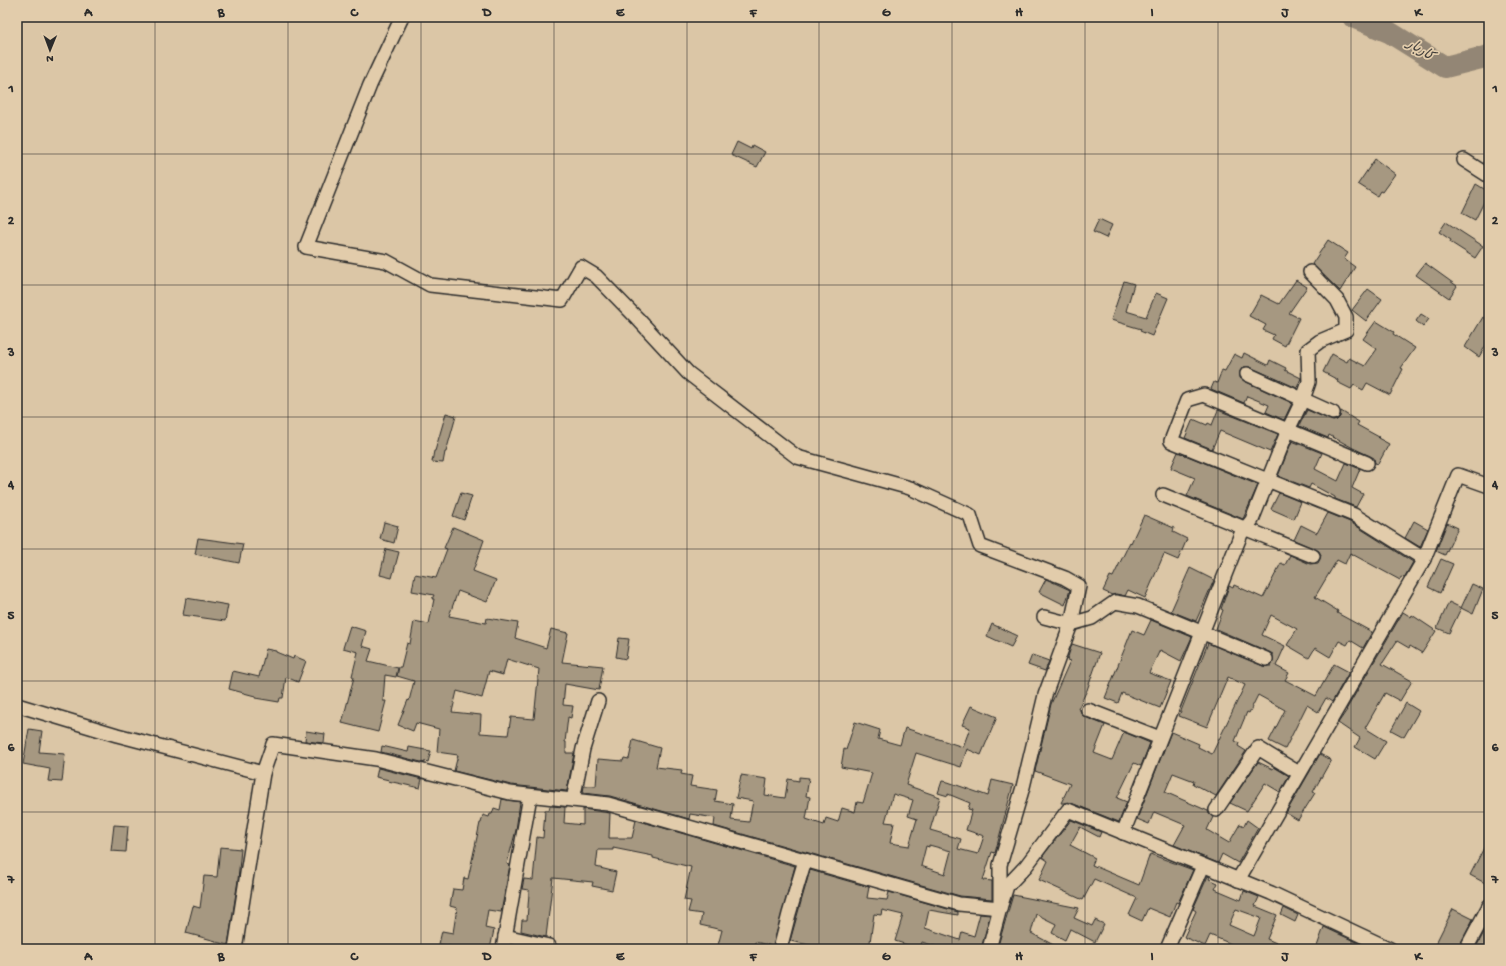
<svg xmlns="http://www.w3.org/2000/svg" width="1506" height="966" font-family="'Gochi Hand','Playpen Sans Arabic',sans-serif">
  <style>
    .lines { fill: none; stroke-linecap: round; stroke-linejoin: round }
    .river { stroke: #938674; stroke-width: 22 }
    .building { fill: #a69881; stroke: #2b2b2b; fill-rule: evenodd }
    .street-casing { stroke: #2b2b2b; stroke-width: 16 }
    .street { stroke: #e2ccab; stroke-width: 13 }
    .grid { fill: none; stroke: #2b2b2b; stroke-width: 1; stroke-opacity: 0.55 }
    .labels { text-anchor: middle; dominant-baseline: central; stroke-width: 3.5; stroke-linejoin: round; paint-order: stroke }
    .water-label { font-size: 14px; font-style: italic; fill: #403d3a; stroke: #e2ccab }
    .neatline { fill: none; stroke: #2b2b2b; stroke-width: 1.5 }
    .grid-label { font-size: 13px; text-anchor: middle; font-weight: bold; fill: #2b2b2b }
  </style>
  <rect width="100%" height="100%" fill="#dbc6a6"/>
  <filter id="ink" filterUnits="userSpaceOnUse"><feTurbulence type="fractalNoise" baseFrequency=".025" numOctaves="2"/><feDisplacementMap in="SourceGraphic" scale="8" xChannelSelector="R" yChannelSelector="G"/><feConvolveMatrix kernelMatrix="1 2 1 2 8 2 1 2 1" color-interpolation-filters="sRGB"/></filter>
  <g filter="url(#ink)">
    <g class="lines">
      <!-- river -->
      <path class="river" d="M1353,17L1389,32L1445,67L1489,56"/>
    </g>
    <!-- building -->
    <g class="building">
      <path d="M737,142L751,149L752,145L765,152L757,167L731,155Z"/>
      <path d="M1375,159L1395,174L1382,192L1380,191L1377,196L1358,184Z"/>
      <path d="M1476,184L1489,192L1475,220L1462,213Z"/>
      <path d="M1099,219L1112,225L1106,238L1093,232Z"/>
      <path d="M1446,222L1483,246L1475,258L1450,242L1451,240L1439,232Z"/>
      <path d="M1328,240L1348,253L1344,259L1355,267L1340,291L1312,264Z"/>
      <path d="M1425,263L1457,286L1449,298L1416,275Z"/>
      <path d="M1296,280L1307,287L1289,313L1299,318L1285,346L1272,339L1274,335L1263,330L1266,325L1249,316L1261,295L1279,304Z"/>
      <path d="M1124,281L1134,284L1126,311L1146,317L1156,293L1168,298L1152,336L1140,331L1141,329L1111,320Z"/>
      <path d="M1368,289L1382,299L1366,321L1352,310Z"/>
      <path d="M1421,314L1429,319L1423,327L1416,321Z"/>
      <path d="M1483,317L1489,320V340L1479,357L1465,347Z"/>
      <path d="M1376,321L1394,332L1393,334L1415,348L1401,368L1403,369L1390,395L1367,383L1363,390L1354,385L1351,389L1337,382L1338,380L1323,372L1332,354L1347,362L1349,358L1365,366L1377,349L1363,339Z"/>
      <path d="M1244,353L1268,365L1270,360L1286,368L1285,370L1301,378L1297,388L1250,367H1243L1240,371V378L1244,381L1292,403L1284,420L1266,412L1269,405L1247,396L1244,403L1211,389L1214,382L1217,383L1222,370L1225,371L1234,354L1242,358Z"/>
      <path d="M1218,410L1278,434L1270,452L1220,431L1212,449L1185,438L1193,419L1207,425L1208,423L1212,425Z"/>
      <path d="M1307,410L1333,421L1337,420L1340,417L1341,411L1359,422L1357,425L1379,437L1378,438L1389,444L1378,464L1375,463L1374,458L1370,456L1353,448L1329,435L1328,438L1299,426Z"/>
      <path d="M446,413L456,416L446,452H445L443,463L432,462L434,451H435Z"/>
      <path d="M1292,441L1322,453L1315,469L1338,481L1346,463L1360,469L1352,488L1363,494L1356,507L1335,499V497L1311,484L1309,488L1278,476Z"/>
      <path d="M1178,452L1258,485L1243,519L1187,496L1195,478L1171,468Z"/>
      <path d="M461,493L472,496L464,520L453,516Z"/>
      <path d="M1279,493L1301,502L1294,519L1271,509Z"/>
      <path d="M1328,513L1350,522L1413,562L1404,578L1401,577L1400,580L1350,553L1345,564L1337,560L1315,597L1338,611L1337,613L1372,632L1363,648L1350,640L1347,645L1339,641L1330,657L1315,648L1309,658L1287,645L1297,629L1271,615L1262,635L1285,646L1276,666L1289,673L1285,680L1316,696L1334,664L1349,672L1332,702L1326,698L1318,712L1307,705L1285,749L1269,741L1285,710L1258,695L1249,713L1247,712L1235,741L1239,743L1238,746L1246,751L1216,796L1193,784L1194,781L1173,773L1165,792L1208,811L1209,814L1213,817L1207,830L1229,843L1240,824L1244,826L1247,820L1258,828L1238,863L1222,854L1218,863L1174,845L1185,825L1154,812L1149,824L1137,819L1171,732L1199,744L1198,747L1212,754L1245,685L1228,677L1207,727L1179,716L1208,643L1263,666H1271L1273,662V654L1269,652L1216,629L1223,610L1221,609L1229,586L1233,588L1234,585L1263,598L1281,563L1285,565L1290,555L1310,564L1318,563L1320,559L1321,555L1319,551L1294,540L1301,525L1317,533Z"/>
      <path d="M1144,515L1174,528L1173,532L1187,539L1178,560L1164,554L1145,598L1128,590L1125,596L1116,594L1112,595L1103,591L1110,576L1113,577L1130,542L1131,543Z"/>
      <path d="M1414,521L1428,529L1420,547L1405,538Z"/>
      <path d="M384,522L398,526L394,543L380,539Z"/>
      <path d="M1447,523L1458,528L1445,555L1436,551Z"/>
      <path d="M453,527L484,540L473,571L496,580L487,602L458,591L449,616L486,623L487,618L518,623L515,638L546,648L551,629L568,633L562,662L603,666L599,690L565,684L563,705L573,706L571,718L568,717L565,742H566V753H574L567,791L511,785L454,771L458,755L437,752L439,729L416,723L413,731L398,725L408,700L409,701L414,681L397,676L399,667H401L407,643L410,644L414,621L429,624L434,599H432L434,595L412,591L415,574L436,578L447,549L444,548ZM507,659L539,669L534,719L511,717L508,735L480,733L481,715L452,712L457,691L482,698L489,671L503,675Z"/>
      <path d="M198,538L243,544L239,563L195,554Z"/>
      <path d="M386,549L399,552L392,578L380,575Z"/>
      <path d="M1441,559L1453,564L1440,593L1428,587Z"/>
      <path d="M1190,568L1214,580L1196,621L1171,611Z"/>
      <path d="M1046,579L1070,590L1065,605L1039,592Z"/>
      <path d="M1472,584L1483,589L1473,614L1461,608L1449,633L1437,628L1449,602L1461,608Z"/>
      <path d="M186,598L228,605L225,621L183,615Z"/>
      <path d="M1403,612L1411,617L1412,615L1436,631L1422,653L1410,646L1409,648L1397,641L1382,664L1412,681L1400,701L1385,693L1365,728L1386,741L1375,759L1355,747L1360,738L1338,723L1347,710H1346Z"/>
      <path d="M1151,620L1192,637L1181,661L1160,650L1149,673L1171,681L1160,708L1122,693L1118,703L1105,698L1132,630L1144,635Z"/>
      <path d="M992,624L1017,636L1011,647L987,636Z"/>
      <path d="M350,626L366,631L362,646L372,649L368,661L398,668L396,677L385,675L383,701H386L378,732L342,723L354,677L352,676L358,652L343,648Z"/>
      <path d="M619,638L629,639L626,659L616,657Z"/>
      <path d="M1072,644L1100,653L1087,690L1078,709L1080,710L1082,715L1085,717L1105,725L1094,753L1112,760L1124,732L1150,743L1141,766L1134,763L1117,798L1127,802L1119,822L1071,803H1061L1070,784L1035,771L1051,704L1070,661L1067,660Z"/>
      <path d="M266,649L276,651V652L293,659L294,656L306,661L298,682L286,677L283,698H280L279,702L255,698V696L229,689L233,671L259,677Z"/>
      <path d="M1032,655L1049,661L1045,671L1028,665Z"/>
      <path d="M1406,703L1419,711L1404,737L1391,730Z"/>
      <path d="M971,706L997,717L981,755L967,749L961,767L916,753L906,785L940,797L930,830L961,839L958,849L978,854L984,836L966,830L972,810L968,809L970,803L948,794V796L938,793L942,781L948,782L988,796L992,780L1013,785L995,853L992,852L983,880L992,881V899L960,896L714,826L715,818L690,814L689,819L610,796L583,793L584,786H596L598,759L623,761L624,758L629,759L633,740L660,748L656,767L682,770L681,774L692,776L690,786L717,790L715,801L733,804L731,820L749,822L753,801L736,798L741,775L767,779L765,795L785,798L788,779L799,781V777L809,778L806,796L810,797L806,819L824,825L826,818L838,822L842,808L855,812L857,802L863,803L872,773L841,767L844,749L846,750L855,722L880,730L878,739L900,745L905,728L963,747L970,728L962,725ZM893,794L913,800L908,816L917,819L909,846L890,843L894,823L885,822ZM929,845L951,851L945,874L921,866L926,846L929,847Z"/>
      <path d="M29,729L42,731L39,752L65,754L62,782L48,781L50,769L23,764Z"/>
      <path d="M306,731L325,734L324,743L305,741Z"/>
      <path d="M382,746L408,752L409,747L431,751L428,762L425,761V763L381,752Z"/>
      <path d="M1320,754L1331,760L1313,792L1315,793L1298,820L1286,813Z"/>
      <path d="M1258,762L1273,769L1274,767L1289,776L1280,792L1265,783L1247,811L1230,803Z"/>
      <path d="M378,768L422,779L420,788L388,781L389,780L376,777Z"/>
      <path d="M502,799L520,802L516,830L507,864L510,865L501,912L488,910L485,928L494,930L490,949H464L439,944L442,931L453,933L457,908L450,906L453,889L462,890L464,878L468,879L480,823H481L483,815L489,817L490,814H492L494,808L500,810Z"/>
      <path d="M550,806L565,807L564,823L583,825V809L610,813L609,838H632L636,820L795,866L773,946L755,942L753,949H717L722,930L700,925L702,914L688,912L691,901L684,900L691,867L653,858V856L613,848V850H598L596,867L616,872L612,890L592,886L593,882L553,878L546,937L521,931L522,920H527L529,893V890L522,889L524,879L533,880L537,837L543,838L545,810H549Z"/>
      <path d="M1071,820L1101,832L1099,837L1080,827L1070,845L1095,858L1092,865L1139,885L1150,854L1193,870L1178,903L1176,902L1170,917L1148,908L1142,921L1129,915L1137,898L1094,879L1083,900L1039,880L1048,861L1042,857Z"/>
      <path d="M114,825L128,826L126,852L111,851Z"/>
      <path d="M1489,838V875L1485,883L1470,875Z"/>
      <path d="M220,847L241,849L238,880L228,945L216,942V941L186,933L193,906L200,908L204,876L217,877Z"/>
      <path d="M810,870L869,887L867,898L887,900L889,892L958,912V915L929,910L925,928L960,940L962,932L974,936L980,914L990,915L981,949H944L922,942L920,949L895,941L903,915L882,910L881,915L874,914L869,949H824V948L790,941Z"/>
      <path d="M1208,876L1210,877L1209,879L1218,883L1215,889L1241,900L1244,891L1259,897L1255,906L1277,915L1267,939L1290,949H1243L1210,935L1205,946L1184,937L1196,911L1193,909ZM1236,909L1261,918L1254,936L1229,925Z"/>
      <path d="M1013,895L1079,908L1074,918L1092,926L1095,920L1104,924L1095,942L1070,929L1065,940L1052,933L1056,924L1036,914L1031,933L1061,949H997Z"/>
      <path d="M1284,908L1298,915L1295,922L1281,915Z"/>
      <path d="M1453,909L1473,919L1458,949H1433Z"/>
      <path d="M1324,927L1371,949H1316Z"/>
      <path d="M1487,927L1489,928V949H1475Z"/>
    </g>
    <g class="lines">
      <defs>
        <g id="street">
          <path d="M402,17L370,85L306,247L386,261L430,285L562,300L581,267L596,276L637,318L688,373L797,457L910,488L970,515L980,546L1065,578L1079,586L1071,624L1045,695L1023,787L1000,865V908L989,949"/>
          <path d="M1464,160L1489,176"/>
          <path d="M1247,374L1333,413"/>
          <path d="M1367,463L1204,395L1187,400L1171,441L1354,515L1424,559"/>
          <path d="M1163,495L1313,556"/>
          <path d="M1044,617L1071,624L1092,618L1115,602L1138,606L1266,659"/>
          <path d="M17,705L117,735L263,773"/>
          <path d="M1088,710L1160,738"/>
          <path d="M573,800L583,749L598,701"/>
          <path d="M1216,810L1258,748L1299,773"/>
          <path d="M1123,833L1241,534L1252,520L1288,430L1303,399L1309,382L1308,350L1320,341L1346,330V317L1337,300L1310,272"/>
          <path d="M1238,880L1424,559L1458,475L1489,486"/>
          <path d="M505,936L549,946L548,949"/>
          <path d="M235,949L263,773L273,744L376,759L510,793L608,804L959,904L1000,908L1007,886L1026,866L1068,810L1271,893L1390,949"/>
          <path d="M503,949L530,796"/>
          <path d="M780,949L789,914L805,860"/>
          <path d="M1167,949L1203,866"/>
          <path d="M1466,949L1489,906"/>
        </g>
      </defs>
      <!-- street casing -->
      <use href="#street" class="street-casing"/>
      <!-- street -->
      <use href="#street" class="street"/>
    </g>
  </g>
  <!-- grid -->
  <path class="grid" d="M155,17V949M288,17V949M421,17V949M554,17V949M687,17V949M819,17V949M952,17V949M1085,17V949M1218,17V949M1351,17V949M17,154H1489M17,285H1489M17,417H1489M17,549H1489M17,681H1489M17,812H1489"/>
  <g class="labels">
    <!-- water labels -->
    <g class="water-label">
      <text transform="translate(1420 51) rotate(32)">کاربار</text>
    </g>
  </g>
  <!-- margin -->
  <rect width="1506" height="966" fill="none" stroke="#e2ccab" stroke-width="44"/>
  <!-- north arrow -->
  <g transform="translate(50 50) rotate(181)" stroke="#e2ccab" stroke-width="3" paint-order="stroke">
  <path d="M0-3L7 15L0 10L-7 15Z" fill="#2b2b2b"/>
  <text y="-6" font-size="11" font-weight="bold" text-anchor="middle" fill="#2b2b2b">N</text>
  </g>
  <rect x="22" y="22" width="1462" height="922" class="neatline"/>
  <g class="grid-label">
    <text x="88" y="16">A</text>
    <text x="221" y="16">B</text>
    <text x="354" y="16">C</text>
    <text x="487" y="16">D</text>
    <text x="620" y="16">E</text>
    <text x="753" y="16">F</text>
    <text x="886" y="16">G</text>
    <text x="1019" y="16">H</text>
    <text x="1152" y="16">I</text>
    <text x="1285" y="16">J</text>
    <text x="1418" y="16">K</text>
    <text x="11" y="92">1</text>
    <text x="1495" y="92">1</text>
    <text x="11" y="224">2</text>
    <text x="1495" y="224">2</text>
    <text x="11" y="356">3</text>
    <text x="1495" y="356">3</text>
    <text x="11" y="488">4</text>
    <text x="1495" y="488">4</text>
    <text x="11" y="619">5</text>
    <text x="1495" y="619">5</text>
    <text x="11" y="751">6</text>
    <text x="1495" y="751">6</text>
    <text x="11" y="883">7</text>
    <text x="1495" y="883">7</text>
    <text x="88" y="960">A</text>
    <text x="221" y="960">B</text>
    <text x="354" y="960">C</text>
    <text x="487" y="960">D</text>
    <text x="620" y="960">E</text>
    <text x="753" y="960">F</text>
    <text x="886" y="960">G</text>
    <text x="1019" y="960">H</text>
    <text x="1152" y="960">I</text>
    <text x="1285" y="960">J</text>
    <text x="1418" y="960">K</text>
  </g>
</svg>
